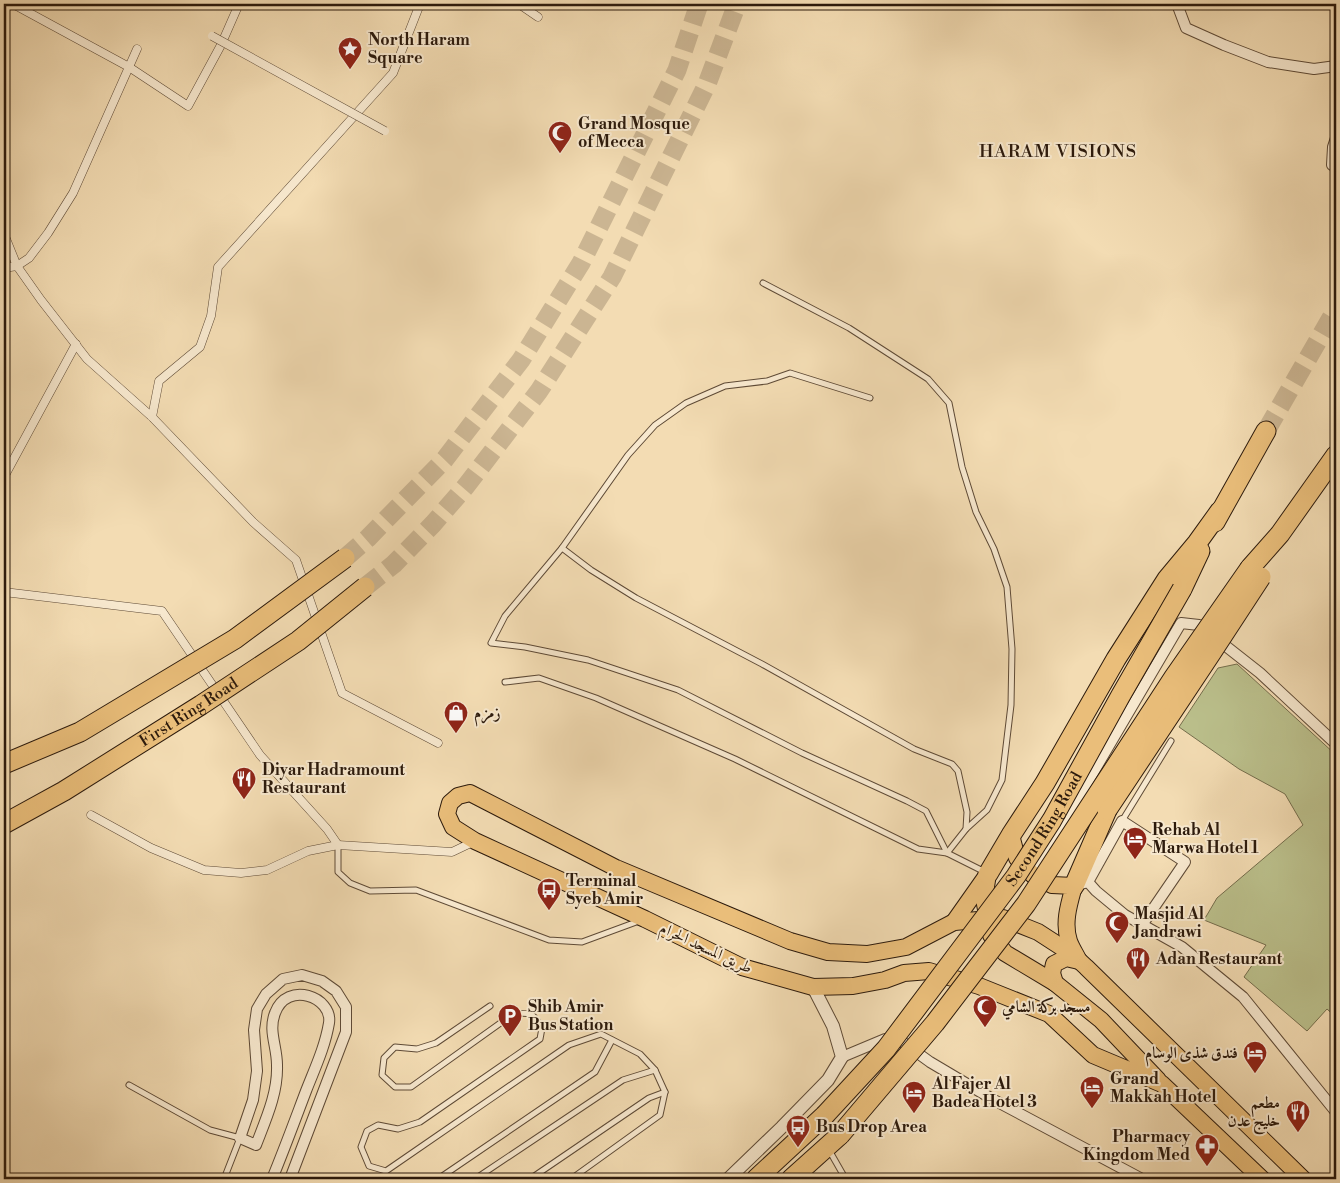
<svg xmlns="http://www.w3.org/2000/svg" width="1340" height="1183" font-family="'Libre Bodoni',Amiri,serif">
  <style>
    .green { fill: #bbc08c; stroke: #746d4c }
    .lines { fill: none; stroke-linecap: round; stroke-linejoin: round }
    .motorway-tunnel { stroke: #cbb592; stroke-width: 19; stroke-dasharray: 19 9; stroke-linecap: butt }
    .service-casing { stroke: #5e4a36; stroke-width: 7 }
    .pedestrian-casing { stroke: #5e4a36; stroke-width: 9 }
    .minor-casing { stroke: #5e4a36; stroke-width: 12 }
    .tertiary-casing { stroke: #5e4a36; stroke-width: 14 }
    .primary-casing { stroke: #2c1a0c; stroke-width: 18 }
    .motorway-casing { stroke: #2c1a0c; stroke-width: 21 }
    .service { stroke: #f7e8ce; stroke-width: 5 }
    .pedestrian { stroke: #f7e8ce; stroke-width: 8 }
    .minor { stroke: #f7e8ce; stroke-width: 10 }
    .tertiary { stroke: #f7e8ce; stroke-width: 12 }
    .primary { stroke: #eabe7a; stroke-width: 16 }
    .motorway { stroke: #eabe7a; stroke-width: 19 }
    .pedestrian-bridge-casing { stroke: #5e4a36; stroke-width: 9; stroke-linecap: butt }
    .motorway-bridge-casing { stroke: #2c1a0c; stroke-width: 21; stroke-linecap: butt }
    .pedestrian-bridge { stroke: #f7e8ce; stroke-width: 8 }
    .motorway-bridge { stroke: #eabe7a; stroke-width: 19 }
    .labels { text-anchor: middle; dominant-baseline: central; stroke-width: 4; stroke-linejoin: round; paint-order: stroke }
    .poi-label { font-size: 16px; font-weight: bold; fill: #2c1a0c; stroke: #f7e8ce; text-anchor: start }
    .street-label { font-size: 16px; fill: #2c1a0c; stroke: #f7e8ce }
    .neighbourhood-label { font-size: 18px; letter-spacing: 1px; fill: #2c1a0c; stroke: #f7e8ce }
  </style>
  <rect width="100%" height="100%" fill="#f3dcb3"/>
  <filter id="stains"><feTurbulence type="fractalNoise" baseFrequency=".004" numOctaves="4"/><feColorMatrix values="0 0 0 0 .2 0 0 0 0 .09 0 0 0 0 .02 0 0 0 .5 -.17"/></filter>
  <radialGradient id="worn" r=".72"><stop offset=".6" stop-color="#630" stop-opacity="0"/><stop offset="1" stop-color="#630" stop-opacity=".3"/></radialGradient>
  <!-- green -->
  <path class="green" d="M1237,664L1336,755V1017L1327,1009L1307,1031L1244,977L1266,945L1204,920L1217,898L1303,825L1285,794L1239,769L1179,727L1218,668Z"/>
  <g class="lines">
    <!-- motorway-tunnel -->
    <g class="motorway-tunnel">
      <path d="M1266,431L1331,318L1336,310"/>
      <path d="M345,558L368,538L445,459L521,360L581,263L677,70L699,4"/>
      <path d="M365,587L394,564L433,524L466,486L539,391L612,277L707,84L737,4"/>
    </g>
    <defs>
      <g id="service">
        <path d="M763,283L849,328L928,379L949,403L962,467L976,512L994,549L1007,587L1012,649L1011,705L1002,780L987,810L966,829"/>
        <path d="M870,398L790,373L767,381L725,386L686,403L655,425L628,455L562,548L505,616L491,643L525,647L588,660L678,690L802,753L907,801L926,811L947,853L985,872"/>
        <path d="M505,682L539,678L596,698L735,759L918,849L947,853L966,829L967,812L958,771L952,764L914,749L762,664L636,598L591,570L562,548"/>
        <path d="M1122,821L1171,741"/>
        <path d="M338,845V872L350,883L370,891L416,890L549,940L582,942L639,921"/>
        <path d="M490,1006L436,1043L417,1049L395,1047L384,1058L382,1075L395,1087H411L513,1014C530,1012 534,1013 542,1028L540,1039L420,1122L398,1129L378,1125L367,1131L361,1147L369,1166L386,1171L569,1045L601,1034L640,1054L655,1070L665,1092L660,1115L571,1179"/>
        <path d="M129,1085L210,1130L240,1138L224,1179"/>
        <path d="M829,1150L845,1178"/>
        <path d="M438,1179L595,1072L612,1040"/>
        <path d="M475,1179L623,1080L655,1070"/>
        <path d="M530,1179L649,1098L665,1092"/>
      </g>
      <g id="pedestrian">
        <path d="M13,4L129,67L188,106L221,45L239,4"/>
        <path d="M519,4L538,17"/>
        <path d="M4,234L17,266L41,300L87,359L152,417L253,522L296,560L342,693L438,743"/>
        <path d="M4,268L17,266L29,258L48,233L73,193L137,49"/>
        <path d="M152,417L159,381L200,347L211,316L218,267L393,73L420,4"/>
        <path d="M4,477L76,344"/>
        <path d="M4,592L162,611L260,755L327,829L338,845"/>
        <path d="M91,815L151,848L204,870L241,873L267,870L308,851L338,845L452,852L475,841"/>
      </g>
      <g id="minor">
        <path d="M1177,4L1186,28L1224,45L1268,62L1314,69L1336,66"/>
        <path d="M1336,138L1333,147L1332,165H1336"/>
        <path d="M1033,875L1181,623L1199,625L1260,673L1336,744"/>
        <path d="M1088,882L1122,821L1185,862L1142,925"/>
        <path d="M1074,886L1088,882L1096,891L1125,915L1182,947L1243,997L1336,1112"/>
        <path d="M842,1057L885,1039L901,1041L930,1062L994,1100L1142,1179"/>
        <path d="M272,1179C284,1150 295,1120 306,1091C315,1068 325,1047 329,1023C333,997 287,980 275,1013C268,1031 277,1046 277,1065C278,1093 266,1119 256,1145L240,1138L253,1100L257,1071L254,1030L257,1009L266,994L283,979L302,975L322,981L336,991L346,1007V1032L290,1179"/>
      </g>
      <path id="tertiary" d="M728,1179L782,1127L828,1080L842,1057L833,1026L813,987"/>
      <g id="primary">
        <path d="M1011,835L1017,858L1033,875L1052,885L1074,886C1069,904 1063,923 1069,941C1071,947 1075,953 1078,959"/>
        <path d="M988,874L984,899L991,935L1005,953L1055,983L1101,1020L1158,1080"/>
        <path d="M954,922L985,878"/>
        <path d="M1055,983L1052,973L1054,964L1066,958L1079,961"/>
        <path d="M1262,1179L1162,1084L1093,1055L1049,1014L979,986L929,971L904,973L885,980L853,986L813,987L742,967L645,919L475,841L453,827L447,814L450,803L458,796L470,793L616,868L790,941L828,952L867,954L906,947L954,922L1003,918L1038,932L1072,954L1086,967L1303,1179"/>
      </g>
      <g id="motorway">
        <path d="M1215,522L1266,431"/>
        <path d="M1250,568L1280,534L1336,455"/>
        <path d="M1182,589L1200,551"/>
        <path d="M988,874L1011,835L1045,783L1116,659L1167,579L1197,543L1220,511"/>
        <path d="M1074,886L1107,810"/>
        <path d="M756,1179L825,1115"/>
        <path d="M791,1179L840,1135"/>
      </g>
    </defs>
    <!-- service casing -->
    <use href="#service" class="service-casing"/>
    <!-- pedestrian casing -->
    <use href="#pedestrian" class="pedestrian-casing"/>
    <!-- minor casing -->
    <use href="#minor" class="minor-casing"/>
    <!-- tertiary casing -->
    <use href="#tertiary" class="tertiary-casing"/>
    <!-- primary casing -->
    <use href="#primary" class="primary-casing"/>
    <!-- motorway casing -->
    <use href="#motorway" class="motorway-casing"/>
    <!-- service -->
    <use href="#service" class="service"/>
    <!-- pedestrian -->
    <use href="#pedestrian" class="pedestrian"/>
    <!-- minor -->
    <use href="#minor" class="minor"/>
    <!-- tertiary -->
    <use href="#tertiary" class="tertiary"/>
    <!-- primary -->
    <use href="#primary" class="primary"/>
    <!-- motorway -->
    <use href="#motorway" class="motorway"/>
    <defs>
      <path id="pedestrian-bridge" d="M212,36L385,131"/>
      <g id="motorway-bridge">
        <path d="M4,764L80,732L235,639L345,558"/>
        <path d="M1107,810L1210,655L1261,577"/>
        <path id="s1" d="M4,824L64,791L201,705L298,641L365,587"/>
        <path id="s2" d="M825,1115L886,1049L1016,876L1052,820L1121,695L1182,589"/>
        <path d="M840,1135L935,1023L1026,904L1174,677L1250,568"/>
      </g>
    </defs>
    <!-- pedestrian-bridge casing -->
    <use href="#pedestrian-bridge" class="pedestrian-bridge-casing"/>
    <!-- motorway-bridge casing -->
    <use href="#motorway-bridge" class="motorway-bridge-casing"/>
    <!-- pedestrian-bridge -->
    <use href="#pedestrian-bridge" class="pedestrian-bridge"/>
    <!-- motorway-bridge -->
    <use href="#motorway-bridge" class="motorway-bridge"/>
  </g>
  <!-- icons -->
  <defs>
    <symbol id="sight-pin" viewBox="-11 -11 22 30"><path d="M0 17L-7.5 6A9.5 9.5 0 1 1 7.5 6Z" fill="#8f2418" stroke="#f7e8ce"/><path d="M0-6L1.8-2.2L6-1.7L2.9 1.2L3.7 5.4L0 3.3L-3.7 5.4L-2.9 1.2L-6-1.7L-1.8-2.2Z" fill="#fff"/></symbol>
    <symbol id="mosque-pin" viewBox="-11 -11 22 30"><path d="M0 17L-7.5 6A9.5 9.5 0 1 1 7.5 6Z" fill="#8f2418" stroke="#f7e8ce"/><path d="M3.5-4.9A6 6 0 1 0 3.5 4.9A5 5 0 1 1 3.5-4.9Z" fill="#fff"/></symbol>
    <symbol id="shop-pin" viewBox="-11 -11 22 30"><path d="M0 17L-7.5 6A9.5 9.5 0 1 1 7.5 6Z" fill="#8f2418" stroke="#f7e8ce"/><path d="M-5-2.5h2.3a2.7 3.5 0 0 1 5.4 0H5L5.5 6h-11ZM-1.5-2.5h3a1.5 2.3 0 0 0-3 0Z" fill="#fff"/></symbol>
    <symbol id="restaurant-pin" viewBox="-11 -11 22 30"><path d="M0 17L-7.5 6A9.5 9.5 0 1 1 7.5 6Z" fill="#8f2418" stroke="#f7e8ce"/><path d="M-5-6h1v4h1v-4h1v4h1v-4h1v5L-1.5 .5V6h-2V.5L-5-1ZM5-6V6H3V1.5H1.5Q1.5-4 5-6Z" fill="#fff"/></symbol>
    <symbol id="hotel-pin" viewBox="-11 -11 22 30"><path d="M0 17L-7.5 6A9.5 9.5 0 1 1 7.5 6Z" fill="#8f2418" stroke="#f7e8ce"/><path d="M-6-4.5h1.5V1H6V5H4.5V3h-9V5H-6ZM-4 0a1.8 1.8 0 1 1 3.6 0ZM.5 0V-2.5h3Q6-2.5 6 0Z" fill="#fff"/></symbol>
    <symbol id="bus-pin" viewBox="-11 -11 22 30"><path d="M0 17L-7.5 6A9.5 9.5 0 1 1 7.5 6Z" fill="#8f2418" stroke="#f7e8ce"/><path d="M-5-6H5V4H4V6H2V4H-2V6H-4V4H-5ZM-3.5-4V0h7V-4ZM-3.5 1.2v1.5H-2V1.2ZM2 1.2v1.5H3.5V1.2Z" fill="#fff"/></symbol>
    <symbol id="parking-pin" viewBox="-11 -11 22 30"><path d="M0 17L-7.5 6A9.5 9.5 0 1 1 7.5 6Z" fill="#8f2418" stroke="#f7e8ce"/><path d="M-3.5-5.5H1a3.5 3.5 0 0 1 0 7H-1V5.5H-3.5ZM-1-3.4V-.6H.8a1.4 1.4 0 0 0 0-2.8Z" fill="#fff"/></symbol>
    <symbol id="pharmacy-pin" viewBox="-11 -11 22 30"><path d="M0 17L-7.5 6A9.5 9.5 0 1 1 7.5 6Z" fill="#8f2418" stroke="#f7e8ce"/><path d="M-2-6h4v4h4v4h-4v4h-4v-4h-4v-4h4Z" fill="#fff"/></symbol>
  </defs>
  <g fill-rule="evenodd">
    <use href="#sight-pin" x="336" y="35" width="28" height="38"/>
    <use href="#mosque-pin" x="546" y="119" width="28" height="38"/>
    <use href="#shop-pin" x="442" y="699" width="28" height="38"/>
    <use href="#restaurant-pin" x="230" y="765" width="28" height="38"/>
    <use href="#hotel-pin" x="1121" y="825" width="28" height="38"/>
    <use href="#bus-pin" x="535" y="876" width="28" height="38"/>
    <use href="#mosque-pin" x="1103" y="909" width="28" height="38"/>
    <use href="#restaurant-pin" x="1124" y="945" width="28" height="38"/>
    <use href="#mosque-pin" x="971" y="993" width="28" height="38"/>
    <use href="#parking-pin" x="496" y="1002" width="28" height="38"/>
    <use href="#hotel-pin" x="1241" y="1039" width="28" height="38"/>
    <use href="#hotel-pin" x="1078" y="1074" width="28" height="38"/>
    <use href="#hotel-pin" x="900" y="1079" width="28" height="38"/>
    <use href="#restaurant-pin" x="1284" y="1098" width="28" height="38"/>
    <use href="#bus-pin" x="784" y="1113" width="28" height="38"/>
    <use href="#pharmacy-pin" x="1193" y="1132" width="28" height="38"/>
  </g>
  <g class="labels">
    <!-- poi labels -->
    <g class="poi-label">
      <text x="368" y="40">North Haram<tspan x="368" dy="18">Square</tspan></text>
      <text x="578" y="124">Grand Mosque<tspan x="578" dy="18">of Mecca</tspan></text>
      <text x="474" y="713">زمزم</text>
      <text x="262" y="770">Diyar Hadramount<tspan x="262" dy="18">Restaurant</tspan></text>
      <text x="1152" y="830">Rehab Al<tspan x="1152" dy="18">Marwa Hotel 1</tspan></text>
      <text x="566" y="881">Terminal<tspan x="566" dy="18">Syeb Amir</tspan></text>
      <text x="1134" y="914">Masjid Al<tspan x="1134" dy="18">Jandrawi</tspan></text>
      <text x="1156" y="959">Adan Restaurant</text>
      <text x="528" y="1007">Shib Amir<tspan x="528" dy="18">Bus Station</tspan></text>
      <text x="1002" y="1007">مسجد بركة الشامي</text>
      <text x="1238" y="1053" text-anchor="end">فندق شذى الوسام</text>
      <text x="1110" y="1079">Grand<tspan x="1110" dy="18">Makkah Hotel</tspan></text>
      <text x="932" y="1084">Al Fajer Al<tspan x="932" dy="18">Badea Hotel 3</tspan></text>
      <text x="1280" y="1103" text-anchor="end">مطعم<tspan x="1280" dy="18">خليج عدن</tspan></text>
      <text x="816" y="1127">Bus Drop Area</text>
      <text x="1190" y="1137" text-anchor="end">Pharmacy<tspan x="1190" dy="18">Kingdom Med</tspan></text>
    </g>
    <!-- street labels -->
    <g class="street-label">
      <text stroke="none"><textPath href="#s1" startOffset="216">First Ring Road</textPath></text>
      <text stroke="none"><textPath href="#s2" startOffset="361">Second Ring Road</textPath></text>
      <text transform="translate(706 948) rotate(25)">طريق المسجد الحرام</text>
    </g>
    <!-- neighbourhood labels -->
    <g class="neighbourhood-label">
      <text x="1058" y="151">HARAM VISIONS</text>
    </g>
  </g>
  <!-- margin -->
  <rect width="1340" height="1183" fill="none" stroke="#f3dcb3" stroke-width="20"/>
  <rect x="5" y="5" width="1330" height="1173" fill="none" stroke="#2c1a0c" stroke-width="2.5"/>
  <rect x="10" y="10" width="1320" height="1163" fill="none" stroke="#2c1a0c"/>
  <rect width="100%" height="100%" filter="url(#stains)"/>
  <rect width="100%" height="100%" fill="url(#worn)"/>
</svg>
